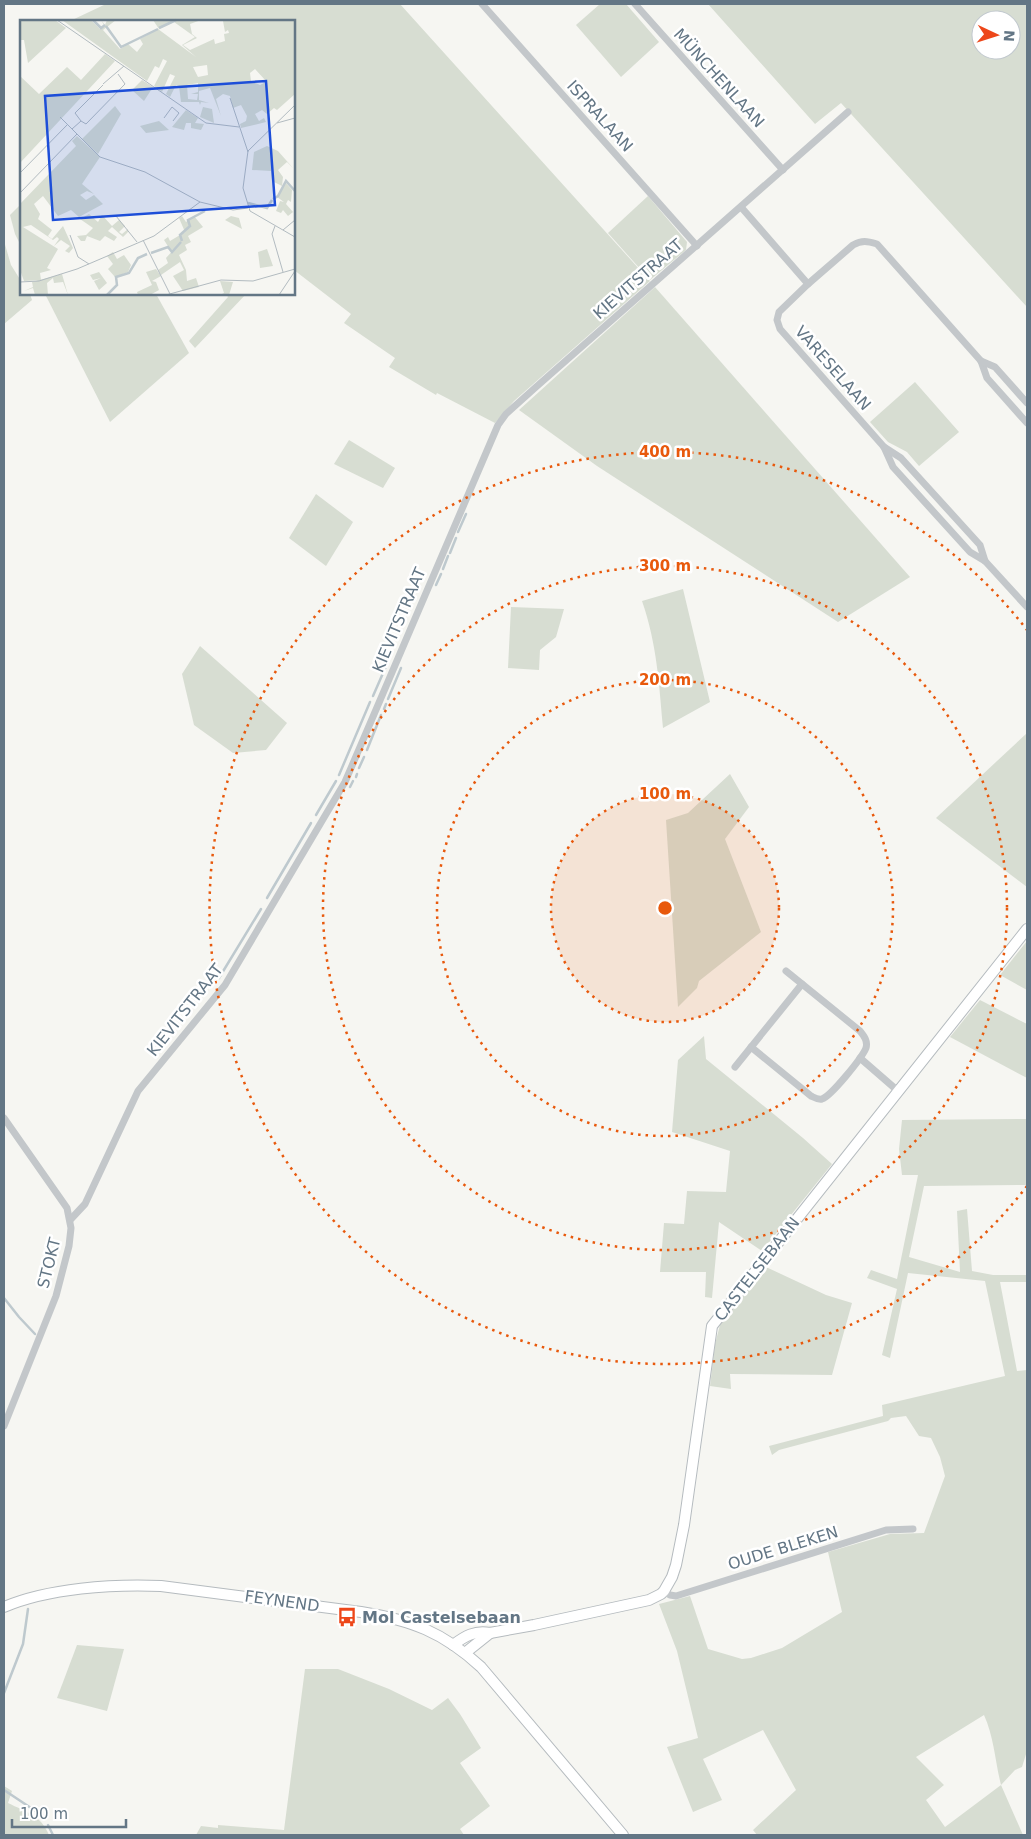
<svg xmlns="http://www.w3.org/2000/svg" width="1031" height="1839" font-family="'DejaVu Sans',sans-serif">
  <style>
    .green { fill: #d7ddd2; fill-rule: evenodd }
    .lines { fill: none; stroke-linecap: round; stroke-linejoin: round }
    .stream { stroke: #bec9ce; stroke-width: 2.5 }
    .secondary-casing { stroke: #b5bbbf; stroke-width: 12 }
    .street { stroke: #c3c7ca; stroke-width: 7 }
    .secondary { stroke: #fff; stroke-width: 10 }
    .ring { fill: none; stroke: #e8590c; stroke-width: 2.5; stroke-dasharray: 2.5 5 }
    .labels { text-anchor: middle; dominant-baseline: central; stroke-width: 5; stroke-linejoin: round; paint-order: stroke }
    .street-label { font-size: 16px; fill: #637685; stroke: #fff }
    .poi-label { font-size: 16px; font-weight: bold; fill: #637685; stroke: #fff; text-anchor: start }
    .inset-river { fill: none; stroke: #bec9ce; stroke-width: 2.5 }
    .inset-road { fill: none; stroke: #b2bbc0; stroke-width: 1 }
    .view { fill: #1d4ed8; fill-opacity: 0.15; stroke: #1d4ed8; stroke-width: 2.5 }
    .inset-edge { fill: none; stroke: #637685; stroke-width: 2.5 }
    .centre { fill: #e8590c; stroke: #fff; stroke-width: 2.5 }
    .ring-label { font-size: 15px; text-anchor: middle; font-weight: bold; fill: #e8590c; stroke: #fff; stroke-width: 5; stroke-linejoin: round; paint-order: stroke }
  </style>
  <rect width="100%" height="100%" fill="#f6f6f2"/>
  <!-- green -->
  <g class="green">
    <path d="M106,4H400L650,281L514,401L495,423L437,393L436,395L389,367L395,358L344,323L351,314L294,270V21H70Z"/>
    <path d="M600,4H626L659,42L621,77L576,25Z"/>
    <path d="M708,4H1027V307L841,103L815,124ZM981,20H1011V50H981Z"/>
    <path d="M648,196L687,242L686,250L650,280L608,233Z"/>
    <path d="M21,204V246L15,234L10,215Z"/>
    <path d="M4,241L11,265L21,281V294H30L32,300L4,324Z"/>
    <path d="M655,287L910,577L838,622L597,466L519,410Z"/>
    <path d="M45,294H156L189,353L110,422Z"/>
    <path d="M226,294H246L195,348L189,341L228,297Z"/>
    <path d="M915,382L959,432L919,466L907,452L888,442L870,422Z"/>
    <path d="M349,440L395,468L383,488L334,464Z"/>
    <path d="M316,494L353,522L326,566L289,538Z"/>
    <path d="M683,589L710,702L663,728C659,684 657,644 642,601Z"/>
    <path d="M511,607L564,609L556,637L540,650L539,670L508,668Z"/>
    <path d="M200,646L287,723L266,750L233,753L194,725L182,674Z"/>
    <path d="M1027,733V887L936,818Z"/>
    <path d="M730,774L749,807L725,839L761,932L699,981L697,988L678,1007L666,820L688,813Z"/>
    <path d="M1027,941V990L1000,975Z"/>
    <path d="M980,1000L1027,1024V1078L950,1037Z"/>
    <path d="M704,1036L706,1059L803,1138L832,1164L762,1251L719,1222L712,1298L705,1297L706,1272H660L664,1223L684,1224L687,1191L726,1192L730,1151L672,1132L678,1060Z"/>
    <path d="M1027,1119V1185L924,1186L909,1257L960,1272L957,1211L967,1209L972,1271L993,1275H1027V1282H1000L1017,1371L1027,1370V1751L1022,1767L1015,1770L1001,1785L1023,1835H757L753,1830L796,1790L763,1730L703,1759L722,1800L693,1812L667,1747L698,1738L677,1651L659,1604L690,1596L708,1649L742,1659L751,1658L782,1648L842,1612L828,1552L890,1534L924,1533L945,1476L940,1457L931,1438L919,1436L906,1416L891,1418L888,1421L779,1450L772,1455L769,1446L883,1416L882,1405L1005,1376L985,1281L908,1273L890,1358L882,1355L897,1289L867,1278L871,1270L897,1279L918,1175H902L899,1149L902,1120ZM984,1715C994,1737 995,1761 1001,1785L945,1827L926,1800L944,1785L916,1757Z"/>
    <path d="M766,1267L826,1295L852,1303L832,1375L730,1374L731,1389L710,1386L715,1344L720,1325Z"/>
    <path d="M77,1645L124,1649L107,1711L57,1698Z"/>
    <path d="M305,1669H338L389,1689L432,1710L448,1698L460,1714L481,1748L460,1763L490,1806L460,1829L464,1835H196L201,1826L218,1828V1825L284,1830Z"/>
    <path d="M4,1786L12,1791L8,1803C26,1812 41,1815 49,1835H4Z"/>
  </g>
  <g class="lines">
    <!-- stream -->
    <g class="stream">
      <path d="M458,532L466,514"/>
      <path d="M450,553L456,538"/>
      <path d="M443,569L448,556"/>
      <path d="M436,585L441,574"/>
      <path d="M373,696L387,664"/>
      <path d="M388,699L401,668"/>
      <path d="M384,709L386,704"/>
      <path d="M367,750L381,715"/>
      <path d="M359,768L364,757"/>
      <path d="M339,775L370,702"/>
      <path d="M356,777L357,774"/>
      <path d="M350,787L353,781"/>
      <path d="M316,815L336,781"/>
      <path d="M267,898L311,823"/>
      <path d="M219,978L261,909"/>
      <path d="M4,1298L19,1317L35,1334"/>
      <path d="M4,1693L23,1644L28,1609"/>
      <path d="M4,1790L46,1818"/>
      <path d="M48,1825L53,1835"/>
    </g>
    <defs>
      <g id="secondary">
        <path d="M4,1607C49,1588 112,1584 161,1586L361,1612C411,1620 443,1632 481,1667L623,1835"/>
        <path d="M453,1645C465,1636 475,1630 490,1633L534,1625L649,1600L661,1594L664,1591L672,1577L676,1565L684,1525L712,1326L1027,929"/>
        <path d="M465,1653L490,1633"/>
      </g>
    </defs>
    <!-- secondary casing -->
    <use href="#secondary" class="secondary-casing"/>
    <!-- street -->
    <g class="street">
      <path d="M482,4L697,246"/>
      <path d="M635,4L783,170"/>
      <path d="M741,207L808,284L853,245C862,240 867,241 877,244L981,361L987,378L1027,423"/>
      <path d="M808,284L779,312L777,320L780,329L884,447L893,467L970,552L985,561L1027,607"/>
      <path d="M981,361L995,367L1027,403"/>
      <path d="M884,447L901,458L980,545L985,561"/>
      <path d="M751,1047L811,1096C815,1098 818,1100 822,1099C831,1096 862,1058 866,1048C868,1041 864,1036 860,1031L786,971"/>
      <path d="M860,1058L898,1091"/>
      <path d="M735,1067L802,984"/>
      <path d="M4,1118L67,1208L71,1228L69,1246L56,1296L4,1426"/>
      <path d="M71,1219L85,1204L138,1091L225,985L345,782L498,425L506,414L536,387L848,112"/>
      <path d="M664,1591L670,1595L676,1596L886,1530L913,1529"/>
    </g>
    <!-- secondary -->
    <use href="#secondary" class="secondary"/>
  </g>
  <!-- distance rings -->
  <circle cx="665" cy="908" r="114" fill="#e8590c" fill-opacity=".12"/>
  <g class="ring">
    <circle cx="665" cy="908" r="114"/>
    <circle cx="665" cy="908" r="228"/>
    <circle cx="665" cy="908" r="342"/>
    <path d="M1027 1186A456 456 0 1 1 1027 630"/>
  </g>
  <!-- icons -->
  <defs>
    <symbol id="bus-bare" viewBox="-9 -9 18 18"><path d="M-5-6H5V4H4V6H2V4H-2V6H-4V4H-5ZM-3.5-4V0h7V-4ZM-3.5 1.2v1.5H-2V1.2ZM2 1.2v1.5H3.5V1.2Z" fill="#ed471a" stroke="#fff" stroke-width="2.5" paint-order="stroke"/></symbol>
  </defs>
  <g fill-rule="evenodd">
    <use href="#bus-bare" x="333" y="1603" width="28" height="28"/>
  </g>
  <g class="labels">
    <!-- street labels -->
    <g class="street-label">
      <text transform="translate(719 78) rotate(48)">MÜNCHENLAAN</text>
      <text transform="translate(600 116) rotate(48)">ISPRALAAN</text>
      <text transform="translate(638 279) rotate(-41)">KIEVITSTRAAT</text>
      <text transform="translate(833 368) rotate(49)">VARESELAAN</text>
      <text transform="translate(399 620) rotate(-67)">KIEVITSTRAAT</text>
      <text transform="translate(185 1010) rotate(-52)">KIEVITSTRAAT</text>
      <text transform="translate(49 1263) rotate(-76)">STOKT</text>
      <text transform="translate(757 1269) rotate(-52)">CASTELSEBAAN</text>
      <text transform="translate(783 1548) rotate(-17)">OUDE BLEKEN</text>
      <text transform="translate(282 1601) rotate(8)">FEYNEND</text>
    </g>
    <!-- poi labels -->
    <g class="poi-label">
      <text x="362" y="1617">Mol Castelsebaan</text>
    </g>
  </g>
  <!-- overview -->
  <g transform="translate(20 20)">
    <rect width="275" height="275" fill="#f6f6f2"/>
    <path d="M0,0H35L46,8L8,43L4,20H0ZM42,0H71L80,9L84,5L81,0L85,5L87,0H96L83,10L100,29L108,24L117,32L123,24L120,19L138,9L176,37L162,25L175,17L154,2L139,9L133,0H181L170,4L172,14L177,18L163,25L170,30L194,19L195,24L205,21L204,14L209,13L208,10L205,12L203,1L275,0V74L257,90L254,88L247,94L242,90L235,94L239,101L244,98L246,102L221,108L220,104L226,101L227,96L221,85L213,88L210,76L203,74L196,79L201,96L190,68L179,71V80L189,83L181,82L180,85L179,82H161L159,66L156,65L150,77L146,74L155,56L150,54L142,72L134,66L147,41L143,39L139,48L135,46L127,61ZM187,45L188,55L178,57L173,47ZM235,49L246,61V62L240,65L231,61L230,53ZM178,63V72L171,74H178L177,80L168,79L167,65ZM85,34L95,41L0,143V56L19,74L47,47L61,60ZM122,60L133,67L124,81L112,70ZM95,86L101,94L78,134L62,119ZM183,87L192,89L194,103L180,97ZM166,90L178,98L175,103L184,104L181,110L171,108V103H166L164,110L152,107ZM139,101L149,110L126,113L120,106ZM57,116L80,137L62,164L74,174L67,171L60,175L66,180L74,175L83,184L59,197L51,190L38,196L23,176L14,184L20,194L18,199L32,210L28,216L32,219L43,206L53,228L49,233L45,231L50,226L41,220L34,226L39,219L37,217L33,220L11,205L3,207L38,229L27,248L31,250L20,253L21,260L4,261L0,250V184L56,126L52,121ZM247,126L258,131L273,148L267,142L258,150L263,157L262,166L252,161L251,151L232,150L234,132ZM266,163L272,170L271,182L268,180L266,184L273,192L268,196L263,190L261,193L256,191L260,181L264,182L257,177ZM69,194L78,202L82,195L92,206L99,200L105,206L99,212L102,214L108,209V212L103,217L92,207L88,211L97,217L94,221L85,216L80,221L67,216L65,221H61L57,216L66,215L73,208L60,199ZM162,196L166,202L174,196L183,207L168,216L171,222L165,225L167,230L159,235L166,250L167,261L176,258L179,267L163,271L153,256L164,250L160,242L141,255L138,250L148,243L146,238L155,228L151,231L144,220L148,217L150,221L165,212L159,198ZM211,196L219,198L222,209L205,200ZM247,229L253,246L240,248L238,232ZM93,232L97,239L104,235L111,245L108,252L95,257L88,249L93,244L87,236ZM136,249L141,256L132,261L136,262L139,270L130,275H118L117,272L132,265L126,252ZM79,252L87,263L79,270L74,261L81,258L73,260L70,255ZM42,254L48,275L43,262L34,263L33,258L27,263L28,275H15L13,268L4,271L13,267L12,262ZM200,261L213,262L209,275H200L204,273Z" fill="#d7ddd2" fill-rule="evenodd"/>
    <path class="inset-river" d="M73,0L81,8L85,5M86,6L101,27L138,9M139,8L156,0M253,179L258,176L266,161L275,171M228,183L247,188L252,180M162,221L160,215L170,206L168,200L185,191M131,233L148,227L152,232L161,222M87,275L97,265L96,257L109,253L118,238L127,234"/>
    <path class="inset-road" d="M37,0L186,103L219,107M83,64L104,46M210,78L228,132M275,85L228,131L223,168L230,191L275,217M40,97L80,137L125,152L180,182M144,98L152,87L159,93L153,101M61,101L66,104L105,64L98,54M257,103L275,98M52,109L61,101L55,93L83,65M0,153L47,105M0,173L57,114M96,196L117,222M255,206L252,214L263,252M263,210L275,200M50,215L58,237L69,244M123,220L150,274M0,262L19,261L57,249L134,216L180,182L213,190L228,188M146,275L201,260L233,261L275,249M259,275L275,251"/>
    <path class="view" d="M246,61L255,185L33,200L25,76Z"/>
    <rect width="275" height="275" class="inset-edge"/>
  </g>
  <circle cx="665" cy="908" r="8" class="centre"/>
  <g class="ring-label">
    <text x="665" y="457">400 m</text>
    <text x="665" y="571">300 m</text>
    <text x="665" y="685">200 m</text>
    <text x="665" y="799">100 m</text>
  </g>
  <!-- border -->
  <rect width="1031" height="1839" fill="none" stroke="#637685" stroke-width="10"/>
  <!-- north arrow -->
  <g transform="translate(996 35) rotate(94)"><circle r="24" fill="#ffffff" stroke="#c1c8ce"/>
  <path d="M0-4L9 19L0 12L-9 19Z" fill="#ed471a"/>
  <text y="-8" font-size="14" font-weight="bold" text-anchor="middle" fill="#637685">N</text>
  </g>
  <!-- scale -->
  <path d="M12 1819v8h114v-8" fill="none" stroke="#637685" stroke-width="2.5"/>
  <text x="20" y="1819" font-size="15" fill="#637685" stroke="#ffffff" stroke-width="4" paint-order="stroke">100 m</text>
</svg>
